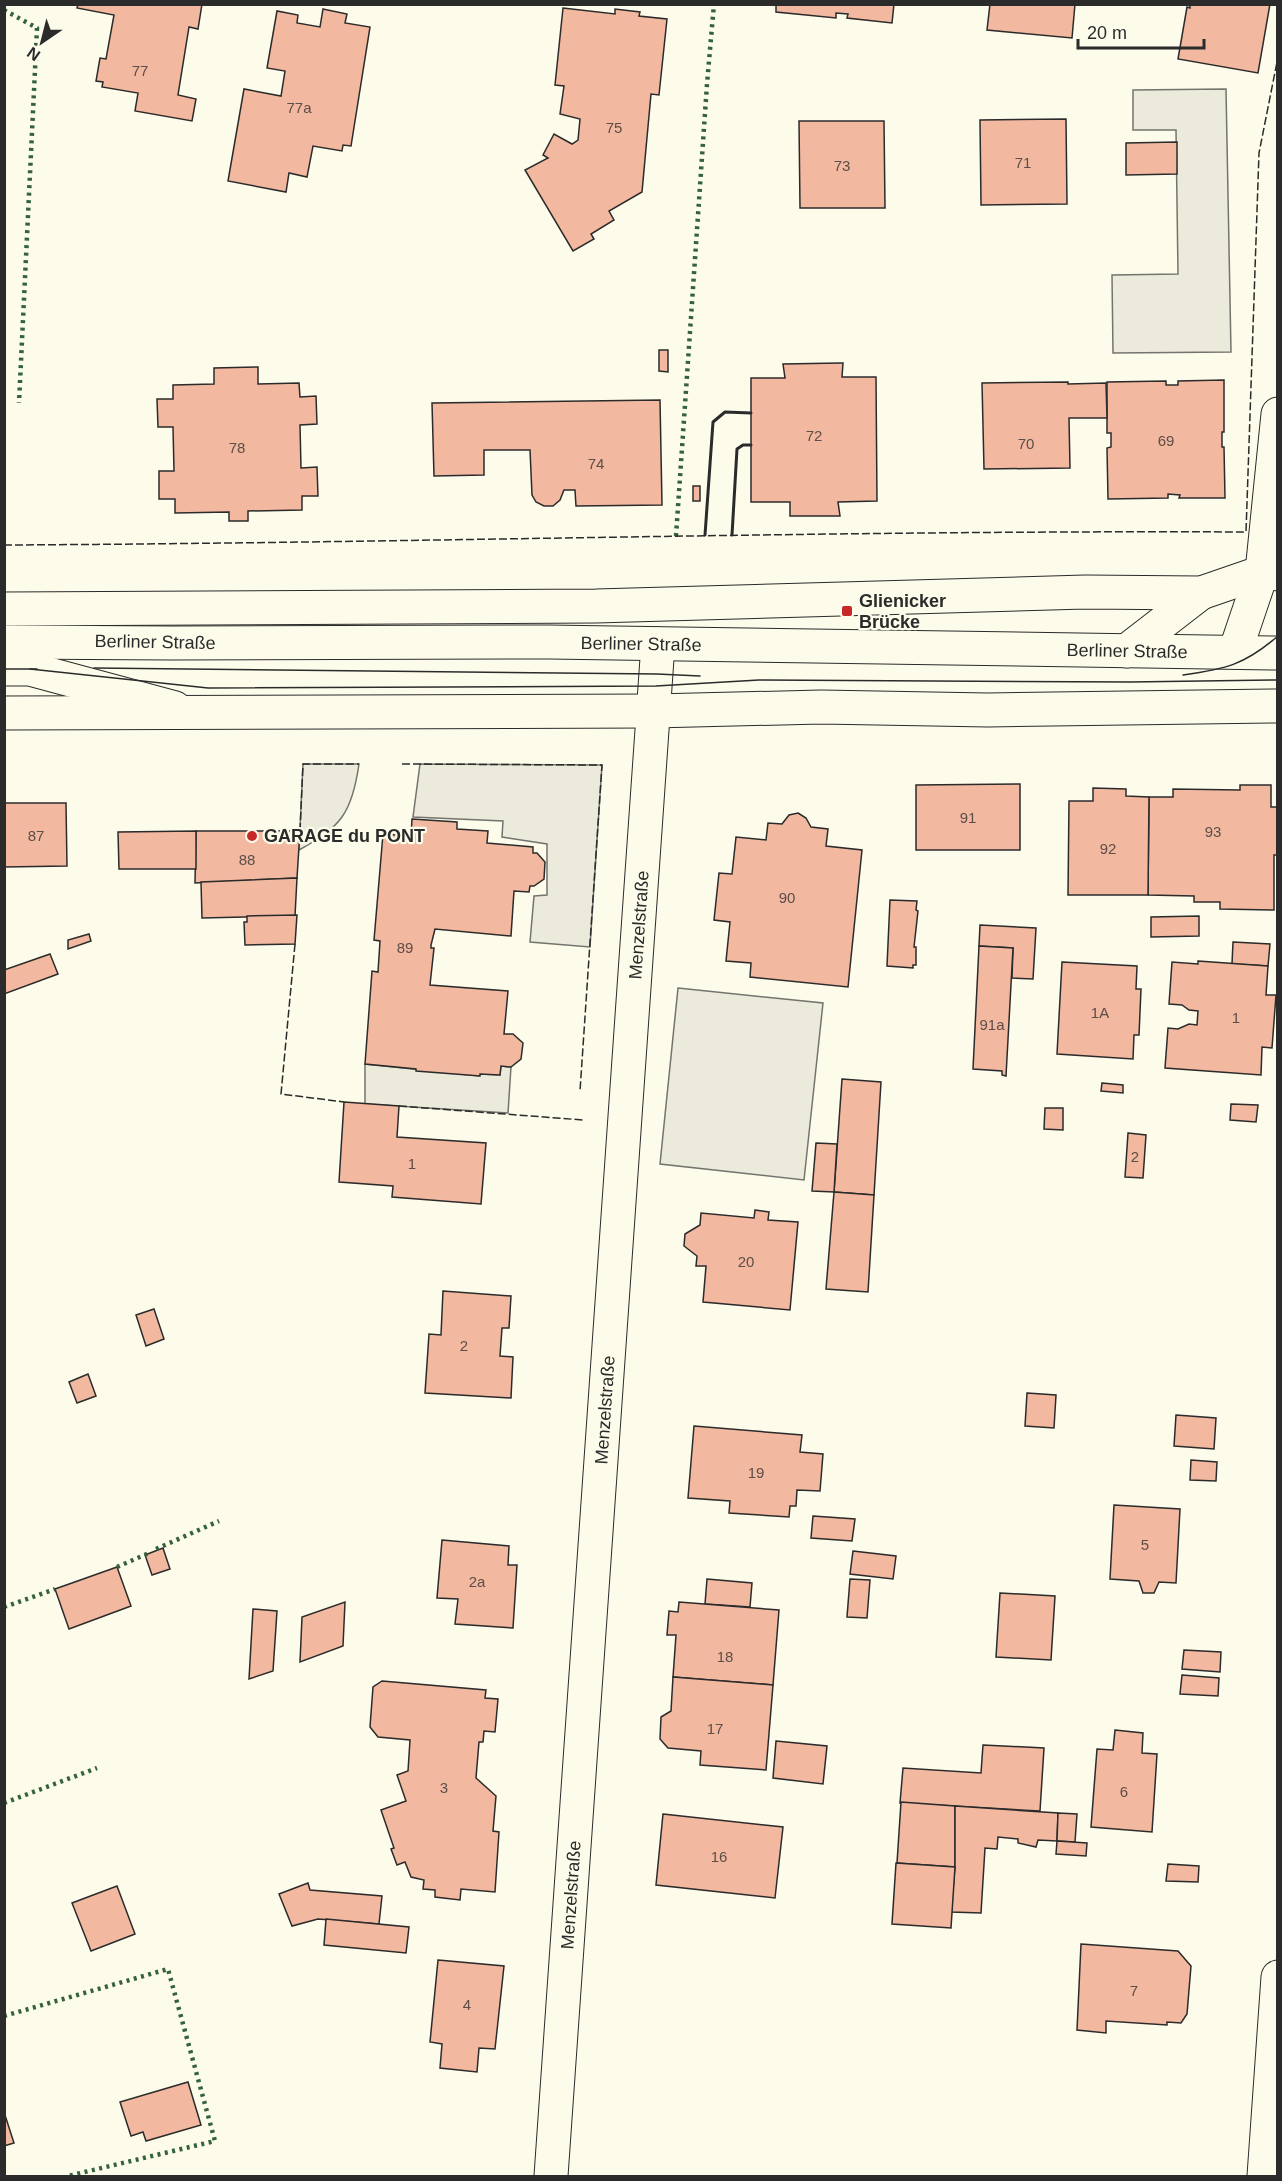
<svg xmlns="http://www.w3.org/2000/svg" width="1282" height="2181" font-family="Helvetica,sans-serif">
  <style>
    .green { fill: #ecebdb; stroke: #74746e; stroke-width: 1.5 }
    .parking { fill: #eceadb; stroke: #74746e; stroke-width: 1.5 }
    .building { fill: #f2b8a0; stroke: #2b2b2b; stroke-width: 1.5 }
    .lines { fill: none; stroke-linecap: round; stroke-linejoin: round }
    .minor-casing { stroke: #2b2b2b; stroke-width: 35 }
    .major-casing { stroke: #2b2b2b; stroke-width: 35 }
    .minor { stroke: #fdfbea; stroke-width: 33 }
    .major { stroke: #fdfbea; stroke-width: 33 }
    .tram { stroke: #2b2b2b; stroke-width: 1.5 }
    .hedge { stroke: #34623c; stroke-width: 4.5; stroke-dasharray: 3 4.5; stroke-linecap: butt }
    .fence { stroke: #2b2b2b; stroke-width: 1.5; stroke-dasharray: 8 3; stroke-linecap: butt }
    .wall { stroke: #2b2b2b; stroke-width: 3 }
    .poi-dot { fill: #c62828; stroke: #fdfbea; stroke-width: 2 }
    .labels { text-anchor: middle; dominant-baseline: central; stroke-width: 4.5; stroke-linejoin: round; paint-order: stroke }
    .number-label { font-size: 15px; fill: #5d4e48 }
    .poi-label { font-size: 18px; font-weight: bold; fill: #2b2b2b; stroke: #fdfbea; text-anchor: start }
    .street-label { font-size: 18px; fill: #2b2b2b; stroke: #fdfbea }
  </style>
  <rect width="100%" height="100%" fill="#fdfbea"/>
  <!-- green -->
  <g class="green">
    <path d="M303,764H359C352,813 341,827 299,850Z"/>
    <path d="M420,764L602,765L590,947L530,942L534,896L547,895V844L502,837L503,821L413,817Z"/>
    <path d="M365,1064L479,1076L480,1074L500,1075L501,1066L511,1067L508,1113L365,1104Z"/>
  </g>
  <!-- parking -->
  <g class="parking">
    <path d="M1226,89L1231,352L1113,353L1112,275L1178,274L1176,130H1133V90Z"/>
    <path d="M678,988L823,1003L804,1180L660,1164Z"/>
  </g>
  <!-- building -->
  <g class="building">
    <path d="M78,4H202L198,29L189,27L178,95L196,99L192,121L135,111L138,93L102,87L103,82L96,81L100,58L106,59L114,15L77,8Z"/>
    <path d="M776,4H894L892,23L847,18L848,14L836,13V18L776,12Z"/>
    <path d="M990,4H1075L1072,38L987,30Z"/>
    <path d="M1190,4H1270L1258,73L1178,59L1187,7L1190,8Z"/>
    <path d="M563,8L615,14V9L640,12L639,16L667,19L659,95L651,94L642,192L609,211L614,220L591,234L594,239L573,251L525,170L548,158L543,155L554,134L572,144L578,140L580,119L560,114L564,86L555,85Z"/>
    <path d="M323,9L347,14L345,23L370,27L351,146L343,145L342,151L313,146L307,177L289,173L286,192L228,181L244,89L281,96L285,71L267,68L277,11L298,15L297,23L320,27Z"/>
    <path d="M1066,119L1067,204L981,205L980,120Z"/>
    <path d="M799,121H884L885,208H800Z"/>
    <path d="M1177,142V174L1126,175V143Z"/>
    <path d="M659,350H668V372L659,371Z"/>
    <path d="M840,363H843L842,377H876L877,501L838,502L840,516H790V502H751V378H785L783,364Z"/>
    <path d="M258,367V384L299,383L300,397L316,396L317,424L300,425L301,468L317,467L318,496H302V510L248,511V521H229V512L175,513V499H159V471H174L173,427H158L157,399H173V385L214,384V368Z"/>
    <path d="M1224,380V432H1222V447H1224L1225,498H1179L1180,495L1168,494V498L1108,499L1107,448L1111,447V433H1107V382L1166,381V385H1178V381Z"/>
    <path d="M1068,382V384L1106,383L1107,418H1069L1070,468L984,469L982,383Z"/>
    <path d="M660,400L662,505L576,506L575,490H564L560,500L553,506H544L536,502L532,495L530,450H484V475L434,476L432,403Z"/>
    <rect x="693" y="486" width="7" height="15"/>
    <path d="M1020,784V850H916V785Z"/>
    <path d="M1240,785H1271V807H1278V855H1274V910L1220,909V902H1194V896L1148,895L1149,797H1173V789L1240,790Z"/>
    <path d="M1093,788L1126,789V796L1149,797L1148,895H1068L1069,801H1093Z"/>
    <path d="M4,803H66L67,866L4,867Z"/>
    <path d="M798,813L806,818L811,827L828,829L826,846L862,850L848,987L750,977L751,963L726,961L730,922L714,920L719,873L732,874L736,837L766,840L768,823L782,824L789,815Z"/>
    <path d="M412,819L457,822V829L488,831L487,843L533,847V853H537L545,862L544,879L534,886H530L529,892L514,891L511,936L435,929L431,945V948H434L430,985L508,991L504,1034H513L523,1043L521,1059L511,1067L501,1066L500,1075L480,1074V1076L416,1071V1069L365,1064L372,971L378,972L380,941L374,940L383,834L411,836Z"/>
    <path d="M196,831H300L297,878L195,883Z"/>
    <path d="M196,831V869H119L118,832Z"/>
    <path d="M297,878L295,916L202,918L201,882Z"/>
    <path d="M890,900L917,901L916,910L918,911L914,947H916V965H913V968L887,966Z"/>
    <path d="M297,915L295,944L245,945L244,922H247V916Z"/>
    <path d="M1199,916V936L1151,937V917Z"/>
    <path d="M980,925L1036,928L1033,979L1012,978L1013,948L979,946Z"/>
    <path d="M89,934L91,941L68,949V940Z"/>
    <path d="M1233,942L1270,944L1268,966L1232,964Z"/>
    <path d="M979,946L1013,948L1006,1076L1002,1075V1071L973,1069Z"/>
    <path d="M50,954L58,974L4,994V970Z"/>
    <path d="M1198,961L1268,966L1266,995H1276L1272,1048L1262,1047L1261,1075L1165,1068L1168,1028L1178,1029L1189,1024L1197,1025L1198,1011L1189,1010L1182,1005L1169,1004L1172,962L1198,964Z"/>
    <path d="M1062,962L1137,966L1136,989H1141L1139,1035H1134L1133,1059L1057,1054Z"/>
    <path d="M842,1079L881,1082L874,1195L834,1192Z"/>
    <path d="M1102,1083L1123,1085V1093L1101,1091Z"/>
    <path d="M344,1102L399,1106L397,1137L486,1143L481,1204L392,1197L393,1186L339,1182Z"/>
    <path d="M1231,1104L1258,1105L1256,1122L1230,1120Z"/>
    <path d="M1045,1108H1063V1130L1044,1129Z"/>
    <path d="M1128,1133L1146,1135L1143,1178L1125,1177Z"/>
    <path d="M816,1143L837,1144L834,1192L812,1191Z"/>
    <path d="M834,1192L874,1195L868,1292L826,1289Z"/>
    <path d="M755,1210L769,1212L768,1220L798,1222L790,1310L703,1302L706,1266H696L697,1256L684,1246L685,1234L700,1225L701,1213L754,1218Z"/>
    <path d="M443,1291L511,1296L509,1328H502L500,1356L513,1357L511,1398L425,1393L429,1334L441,1335Z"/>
    <path d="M154,1309L164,1339L146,1346L136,1315Z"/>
    <path d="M88,1374L96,1396L77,1403L69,1382Z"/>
    <path d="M1027,1393L1056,1395L1054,1428L1025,1426Z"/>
    <path d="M1176,1415L1216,1418L1214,1449L1174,1446Z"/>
    <path d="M694,1426L802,1435L800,1452L823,1454L820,1491L797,1490L796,1506H790L789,1517L729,1513L730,1501L688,1498Z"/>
    <path d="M1191,1460L1217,1462L1216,1481L1190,1480Z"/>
    <path d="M1114,1505L1180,1509L1176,1583L1159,1582L1154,1593H1143L1139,1581L1110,1579Z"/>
    <path d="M813,1516L855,1519L852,1541L811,1538Z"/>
    <path d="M442,1540L509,1546L508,1565H517L513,1628L455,1624L458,1599L437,1598Z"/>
    <path d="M163,1548L170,1569L152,1575L145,1555Z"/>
    <path d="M853,1551L896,1556L893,1579L850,1574Z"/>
    <path d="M117,1567L131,1606L69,1629L55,1589Z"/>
    <path d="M707,1579L752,1583L750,1607L705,1604Z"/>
    <path d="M850,1579L870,1580L867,1618L847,1617Z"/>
    <path d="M1000,1593L1055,1596L1051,1660L996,1657Z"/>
    <path d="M345,1602L343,1646L300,1662L302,1617Z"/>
    <path d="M679,1602L779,1610L773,1685L673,1677L676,1635H667L669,1611L678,1612Z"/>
    <path d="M253,1609L277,1611L273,1671L249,1679Z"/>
    <path d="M1184,1650L1221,1652L1220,1672L1182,1669Z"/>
    <path d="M1182,1675L1219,1678L1218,1696L1180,1694Z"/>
    <path d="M673,1677L773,1685L766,1770L700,1765L701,1751L668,1748L660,1739L661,1717L671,1711Z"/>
    <path d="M382,1681L486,1690L485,1698L498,1699L495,1732L484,1731L483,1742H479L476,1778L496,1796L493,1831L499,1832L495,1892L461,1889L460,1900L435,1897V1890L423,1889L424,1880L411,1877L405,1862L397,1865L391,1849L394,1848L381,1810L406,1801L397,1775L408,1771L410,1740L378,1737L370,1727L373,1687Z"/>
    <path d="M1115,1730L1143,1733L1142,1753L1157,1754L1152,1832L1091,1827L1097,1749L1113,1750Z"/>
    <path d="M776,1741L827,1746L823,1784L773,1778Z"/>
    <path d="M983,1745L1044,1748L1040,1811L900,1803L903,1768L981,1773Z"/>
    <path d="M901,1802L955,1806V1867L897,1863Z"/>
    <path d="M955,1806L1058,1813L1057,1841L1038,1840L1036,1847L1018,1843V1839L998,1837L997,1849L985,1848L981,1913L951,1912L955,1867Z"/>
    <path d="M1058,1813L1077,1814L1075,1842L1057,1841Z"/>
    <path d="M663,1814L783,1827L775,1898L656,1885Z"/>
    <path d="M1057,1841L1087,1843L1086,1856L1056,1854Z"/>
    <path d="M896,1863L955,1867L951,1928L892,1924Z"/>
    <path d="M1168,1864L1199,1866L1198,1882L1166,1881Z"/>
    <path d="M308,1883L310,1890L382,1896L379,1924L318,1919L292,1926L279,1894Z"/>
    <path d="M117,1886L135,1934L91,1951L72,1903Z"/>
    <path d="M326,1919L409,1927L406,1953L324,1945Z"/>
    <path d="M1081,1944L1178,1951L1191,1966L1187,2014L1181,2023L1167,2022V2025L1106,2021V2033L1077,2030Z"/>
    <path d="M438,1960L504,1966L495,2049L479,2048L477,2072L440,2068L442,2044L430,2042Z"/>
    <path d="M188,2082L201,2125L146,2141L143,2132L131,2136L120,2102Z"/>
    <path d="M4,2112L14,2143L4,2146Z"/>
  </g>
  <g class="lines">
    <defs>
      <g id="minor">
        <path d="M4,609L596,606L1085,592L1201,593L1262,572L1278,574"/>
        <path d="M1126,651L1201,593"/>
        <path d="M1235,652L1262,572L1278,414"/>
        <path d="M4,669H30L175,708"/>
        <path d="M551,2176L658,644"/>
        <path d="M1264,2176L1278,1977"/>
      </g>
      <g id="major">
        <path d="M4,642L172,643L549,642L1278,653"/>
        <path d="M4,713L654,711L821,707L988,710L1278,706"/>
      </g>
    </defs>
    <!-- minor casing -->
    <use href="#minor" class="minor-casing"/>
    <!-- major casing -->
    <use href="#major" class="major-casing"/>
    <!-- minor -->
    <use href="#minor" class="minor"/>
    <!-- major -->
    <use href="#major" class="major"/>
    <!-- tram -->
    <g class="tram">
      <path d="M94,668L657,674L700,676"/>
      <path d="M4,669H37"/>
      <path d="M30,669L208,688L656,686L759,680L1130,682L1278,680"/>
      <path d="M1183,675C1226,669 1244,665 1278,636"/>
    </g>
    <!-- hedge -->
    <g class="hedge">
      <path d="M4,10L37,28L19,403"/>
      <path d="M676,536L707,84L714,4"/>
      <path d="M156,1549L219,1521"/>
      <path d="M117,1567L149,1553"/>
      <path d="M4,1607L55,1589"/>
      <path d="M4,1803L97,1768"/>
      <path d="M4,2016L168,1969L215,2141L68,2176"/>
    </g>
    <!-- fence -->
    <g class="fence">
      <path d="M4,545C418,543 832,530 1246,532L1259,153L1278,57"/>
      <path d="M402,764L602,765L580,1091"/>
      <path d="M300,831L303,764H359"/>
      <path d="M295,944L281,1094L344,1102"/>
      <path d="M399,1106L583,1120"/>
    </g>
    <!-- wall -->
    <g class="wall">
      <path d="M705,535L713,422L725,412L751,413"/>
      <path d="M732,535L737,449L743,445H751"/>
    </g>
  </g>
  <!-- markers -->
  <g class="poi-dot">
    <rect x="841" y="605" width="12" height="12" rx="3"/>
    <circle cx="252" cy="836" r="6"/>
  </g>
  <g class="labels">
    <!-- number labels -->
    <g class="number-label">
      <text x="140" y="70">77</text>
      <text x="299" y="107">77a</text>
      <text x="614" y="127">75</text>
      <text x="1023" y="162">71</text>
      <text x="842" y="165">73</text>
      <text x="814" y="435">72</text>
      <text x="1166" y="440">69</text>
      <text x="1026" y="443">70</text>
      <text x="237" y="447">78</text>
      <text x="596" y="463">74</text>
      <text x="968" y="817">91</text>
      <text x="1213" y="831">93</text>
      <text x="36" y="835">87</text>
      <text x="1108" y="848">92</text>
      <text x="247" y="859">88</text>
      <text x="787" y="897">90</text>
      <text x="405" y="947">89</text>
      <text x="1100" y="1012">1A</text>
      <text x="1236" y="1017">1</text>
      <text x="992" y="1024">91a</text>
      <text x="1135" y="1156">2</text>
      <text x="412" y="1163">1</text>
      <text x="746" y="1261">20</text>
      <text x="464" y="1345">2</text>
      <text x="756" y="1472">19</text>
      <text x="1145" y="1544">5</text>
      <text x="477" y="1581">2a</text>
      <text x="725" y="1656">18</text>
      <text x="715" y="1728">17</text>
      <text x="444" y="1787">3</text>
      <text x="1124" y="1791">6</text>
      <text x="719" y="1856">16</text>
      <text x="1134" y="1990">7</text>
      <text x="467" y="2004">4</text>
    </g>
    <!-- poi labels -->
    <g class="poi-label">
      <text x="859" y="601">Glienicker<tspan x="859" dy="21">Brücke</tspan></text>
      <text x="264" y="836">GARAGE du PONT</text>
    </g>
    <!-- street labels -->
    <g class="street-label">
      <text transform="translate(155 642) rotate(1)">Berliner Straße</text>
      <text transform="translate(641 644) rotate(1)">Berliner Straße</text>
      <text transform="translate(1127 651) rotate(1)">Berliner Straße</text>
      <text transform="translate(639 925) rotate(-86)">Menzelstraße</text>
      <text transform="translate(605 1410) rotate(-86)">Menzelstraße</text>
      <text transform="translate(571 1895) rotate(-86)">Menzelstraße</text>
    </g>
  </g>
  <!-- border -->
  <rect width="1282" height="2181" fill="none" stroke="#2b2b2b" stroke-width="12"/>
  <!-- north arrow -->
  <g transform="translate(42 42) rotate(215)" stroke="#fdfbea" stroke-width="4.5" paint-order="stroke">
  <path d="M0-4.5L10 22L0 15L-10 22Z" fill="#2b2b2b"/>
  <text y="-9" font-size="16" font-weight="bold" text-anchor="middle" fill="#2b2b2b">N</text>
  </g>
  <!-- scale -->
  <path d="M1078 39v9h126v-9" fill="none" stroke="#2b2b2b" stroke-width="3"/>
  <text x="1087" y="39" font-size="18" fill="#2b2b2b" stroke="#fdfbea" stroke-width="4.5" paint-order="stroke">20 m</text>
</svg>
